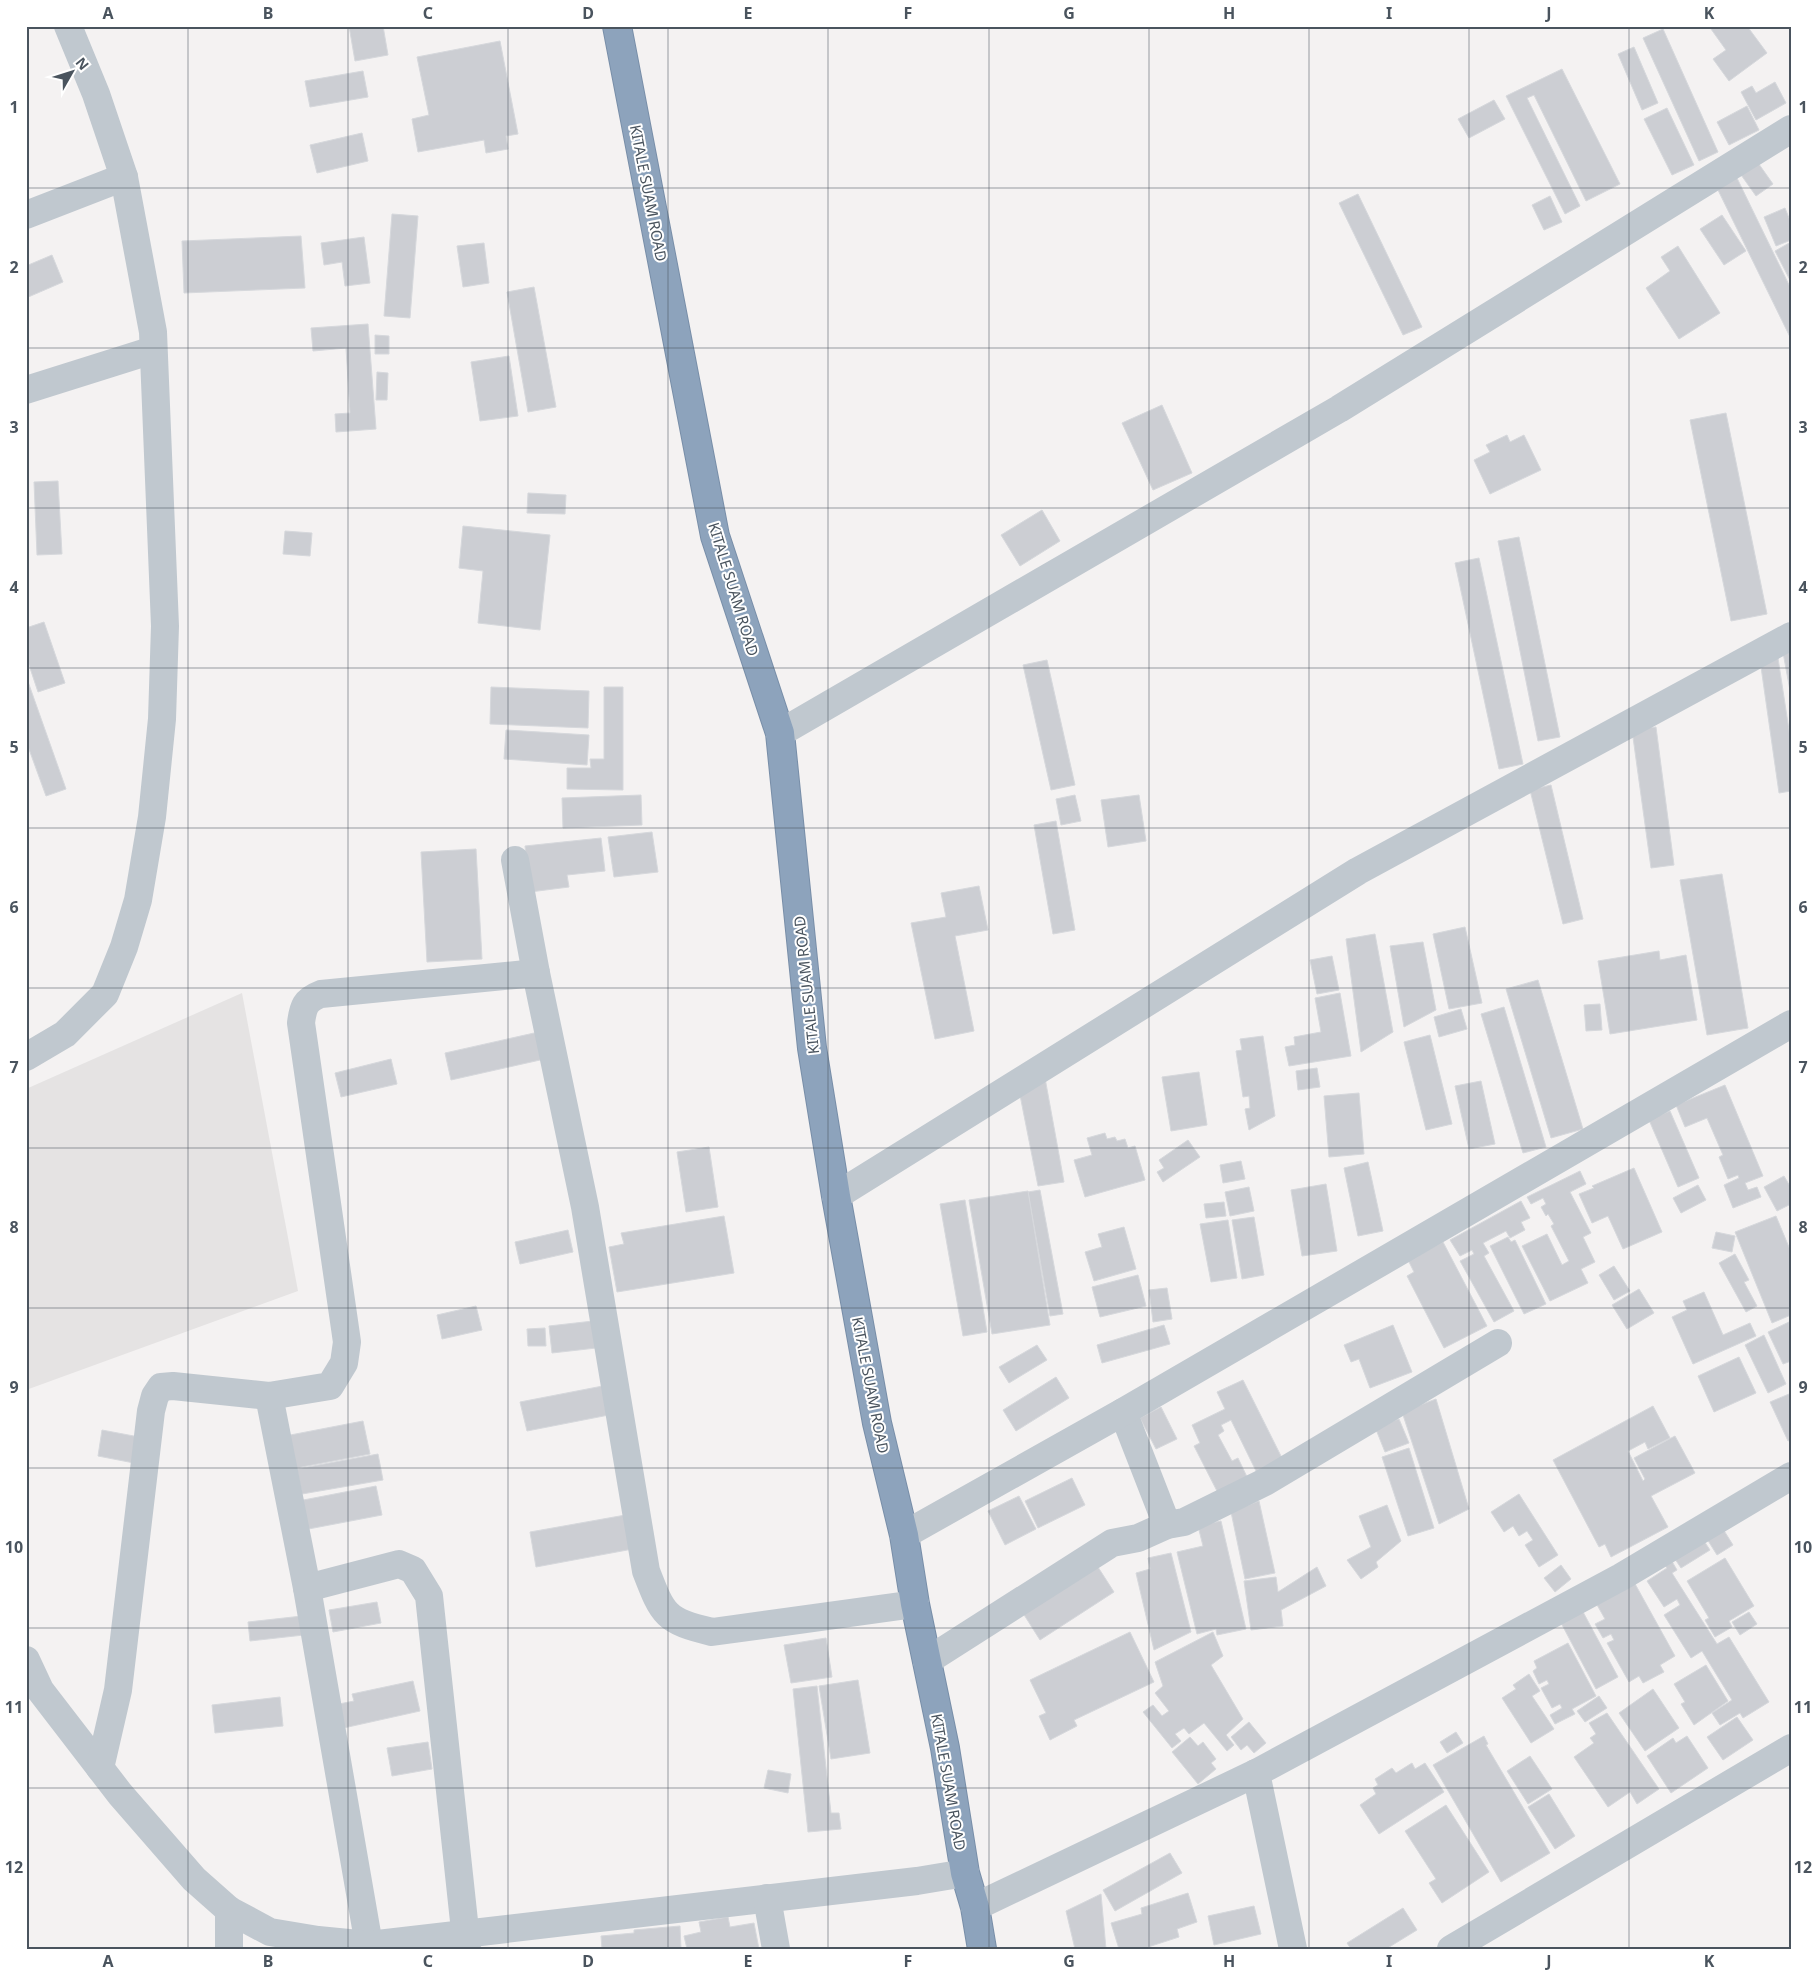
<svg xmlns="http://www.w3.org/2000/svg" width="1817" height="1975" font-family="'Noto Sans',sans-serif">
  <style>
    .education { fill: #e5e3e3 }
    .building { fill: #ccced3; stroke: #d6d8dc }
    .lines { fill: none; stroke-linecap: round; stroke-linejoin: round }
    .highway-casing { stroke: #788ea8; stroke-width: 30 }
    .street { stroke: #c0c8cf; stroke-width: 28 }
    .highway { stroke: #8da3bc; stroke-width: 28 }
    .grid { fill: none; stroke: #4a545e; stroke-width: 1; stroke-opacity: 0.55 }
    .labels { text-anchor: middle; dominant-baseline: central; stroke-width: 4; stroke-linejoin: round; paint-order: stroke }
    .street-label { font-size: 15px; fill: #4a545e; stroke: #fff }
    .neatline { fill: none; stroke: #4a545e; stroke-width: 2 }
    .grid-label { font-size: 16px; text-anchor: middle; font-weight: bold; fill: #4a545e }
  </style>
  <rect width="100%" height="100%" fill="#f4f2f2"/>
  <!-- education -->
  <path class="education" d="M242,993L298,1291L26,1390V1089Z"/>
  <!-- building -->
  <g class="building">
    <path d="M349,26H383L388,55L355,61Z"/>
    <path d="M1715,26H1747L1767,53L1729,81L1713,59L1726,50L1711,29Z"/>
    <path d="M1663,29L1718,152L1699,161L1643,38Z"/>
    <path d="M500,41L518,134L506,136L508,149L486,153L484,140L418,152L412,119L429,115L417,57Z"/>
    <path d="M1634,47L1658,103L1642,110L1618,54Z"/>
    <path d="M1562,69L1620,184L1586,201L1534,95L1527,98L1580,206L1565,214L1506,96Z"/>
    <path d="M363,71L368,97L310,107L305,81Z"/>
    <path d="M1775,82L1786,103L1756,120L1741,92L1752,86L1756,93Z"/>
    <path d="M1494,100L1505,119L1469,138L1458,119Z"/>
    <path d="M1747,106L1759,130L1729,145L1717,122Z"/>
    <path d="M1667,108L1694,165L1672,175L1644,119Z"/>
    <path d="M362,133L368,161L317,173L310,145Z"/>
    <path d="M1756,160L1773,184L1756,196L1739,172Z"/>
    <path d="M1736,176L1791,289V339L1716,186Z"/>
    <path d="M1358,194L1422,327L1403,335L1339,203Z"/>
    <path d="M1550,196L1562,222L1544,230L1532,205Z"/>
    <path d="M1785,208L1791,223V240L1776,246L1764,217Z"/>
    <path d="M392,214L418,216L410,318L384,316Z"/>
    <path d="M1722,215L1746,251L1724,265L1700,229Z"/>
    <path d="M301,236L305,288L184,293L182,241Z"/>
    <path d="M364,237L370,283L345,286L342,262L324,265L321,243Z"/>
    <path d="M1791,242V282L1775,251Z"/>
    <path d="M484,243L489,283L463,287L457,246Z"/>
    <path d="M1678,246L1720,313L1679,339L1646,288L1670,271L1661,257Z"/>
    <path d="M52,255L63,282L26,298V266Z"/>
    <path d="M534,287L556,407L528,412L507,292Z"/>
    <path d="M368,324L376,429L336,432L335,414L350,413L346,348L313,351L311,328Z"/>
    <path d="M375,335L389,336V354H375Z"/>
    <path d="M509,356L518,416L480,421L471,362Z"/>
    <path d="M377,372L388,373L387,400H376Z"/>
    <path d="M1162,405L1192,473L1153,490L1122,423Z"/>
    <path d="M1726,413L1767,614L1731,621L1690,420Z"/>
    <path d="M1507,435L1510,442L1524,435L1541,470L1490,494L1474,460L1490,452L1486,445Z"/>
    <path d="M58,481L62,554L37,555L34,482Z"/>
    <path d="M528,493L566,495L565,514L527,513Z"/>
    <path d="M1042,510L1060,541L1020,566L1001,535Z"/>
    <path d="M463,526L550,535L540,630L478,623L483,571L459,568Z"/>
    <path d="M285,531L312,533L310,556L283,554Z"/>
    <path d="M1519,537L1560,737L1538,741L1498,541Z"/>
    <path d="M1479,558L1523,764L1499,769L1455,563Z"/>
    <path d="M44,622L65,683L38,692L26,656V628Z"/>
    <path d="M1791,646V696L1782,647Z"/>
    <path d="M1778,658L1791,743V791L1779,793L1760,660Z"/>
    <path d="M1047,660L1075,785L1051,790L1023,665Z"/>
    <path d="M26,676L66,789L46,796L26,741Z"/>
    <path d="M491,687L589,691L588,728L490,724Z"/>
    <path d="M604,687H623V790L567,789V768H591L590,759H604Z"/>
    <path d="M1656,727L1674,865L1651,868L1632,730Z"/>
    <path d="M506,730L589,735L587,765L504,759Z"/>
    <path d="M1551,785L1583,919L1563,924L1530,790Z"/>
    <path d="M641,795L642,825L563,828L562,798Z"/>
    <path d="M1075,795L1081,821L1061,825L1056,799Z"/>
    <path d="M1139,795L1146,841L1108,847L1101,800Z"/>
    <path d="M1056,821L1075,930L1053,934L1034,825Z"/>
    <path d="M652,832L658,872L614,877L608,837Z"/>
    <path d="M601,838L605,871L567,875L569,887L530,892L525,846Z"/>
    <path d="M476,849L482,959L427,962L421,852Z"/>
    <path d="M1722,874L1748,1028L1707,1035L1680,880Z"/>
    <path d="M979,886L988,930L955,936L974,1031L935,1039L911,923L946,917L941,893Z"/>
    <path d="M1465,927L1482,1003L1449,1009L1433,934Z"/>
    <path d="M1375,934L1393,1032L1361,1052L1346,939Z"/>
    <path d="M1423,942L1436,1010L1404,1027L1390,946Z"/>
    <path d="M1659,951L1660,960L1686,955L1697,1020L1610,1034L1598,961Z"/>
    <path d="M1332,956L1339,990L1317,994L1310,960Z"/>
    <path d="M1538,980L1583,1129L1551,1138L1506,989Z"/>
    <path d="M1340,993L1351,1056L1289,1066L1285,1047L1295,1045L1294,1037L1321,1032L1315,998Z"/>
    <path d="M1600,1004L1602,1030L1586,1031L1584,1005Z"/>
    <path d="M1504,1007L1546,1147L1523,1153L1481,1014Z"/>
    <path d="M1461,1009L1467,1029L1439,1037L1434,1017Z"/>
    <path d="M543,1031L549,1058L451,1080L445,1053Z"/>
    <path d="M1430,1035L1452,1124L1426,1130L1404,1042Z"/>
    <path d="M1263,1036L1275,1116L1249,1130L1245,1109L1250,1108L1249,1096L1243,1097L1236,1051L1242,1050L1240,1039Z"/>
    <path d="M391,1059L397,1084L341,1097L335,1073Z"/>
    <path d="M1317,1068L1320,1087L1298,1090L1296,1071Z"/>
    <path d="M1199,1072L1207,1125L1171,1131L1162,1077Z"/>
    <path d="M1045,1078L1064,1182L1038,1186L1019,1090Z"/>
    <path d="M1481,1081L1495,1144L1469,1149L1455,1086Z"/>
    <path d="M1725,1085L1763,1176L1745,1183L1748,1190L1757,1187L1761,1197L1733,1208L1724,1185L1739,1178L1738,1175L1728,1179L1719,1157L1723,1155L1707,1118L1685,1127L1676,1105Z"/>
    <path d="M1359,1093L1364,1154L1329,1157L1324,1096Z"/>
    <path d="M1670,1111L1699,1178L1678,1187L1649,1120Z"/>
    <path d="M1105,1133L1107,1139L1115,1137L1117,1141L1125,1139L1128,1148L1135,1146L1145,1180L1085,1197L1074,1160L1092,1155L1087,1138Z"/>
    <path d="M1188,1140L1200,1157L1163,1182L1157,1172L1164,1168L1159,1160Z"/>
    <path d="M709,1147L718,1207L686,1212L677,1152Z"/>
    <path d="M1241,1161L1245,1179L1223,1183L1220,1165Z"/>
    <path d="M1368,1162L1383,1231L1358,1236L1344,1168Z"/>
    <path d="M1634,1168L1662,1232L1623,1249L1608,1216L1592,1223L1579,1194L1594,1188L1592,1186Z"/>
    <path d="M1580,1171L1586,1184L1570,1192L1591,1233L1583,1237L1595,1262L1581,1269L1588,1283L1550,1301L1522,1246L1547,1234L1562,1265L1569,1261L1551,1226L1554,1224L1548,1214L1546,1216L1541,1207L1546,1204L1543,1198L1531,1204L1527,1197Z"/>
    <path d="M1784,1176L1791,1188V1204L1777,1211L1764,1187Z"/>
    <path d="M1326,1184L1337,1251L1302,1256L1291,1190Z"/>
    <path d="M1698,1185L1706,1200L1681,1213L1673,1198Z"/>
    <path d="M1249,1187L1254,1211L1230,1216L1225,1192Z"/>
    <path d="M1040,1190L1063,1314L1050,1316L1028,1192Z"/>
    <path d="M1028,1191L1050,1325L992,1334L969,1200Z"/>
    <path d="M965,1200L987,1332L963,1336L940,1204Z"/>
    <path d="M1521,1201L1530,1218L1521,1222L1525,1230L1510,1238L1506,1231L1483,1243L1489,1253L1484,1256L1514,1311L1494,1322L1460,1261L1474,1254L1472,1250L1460,1256L1450,1240Z"/>
    <path d="M1224,1202L1226,1216L1206,1218L1204,1204Z"/>
    <path d="M724,1216L734,1273L617,1292L609,1247L624,1244L621,1233Z"/>
    <path d="M1776,1216L1791,1252V1315L1772,1323L1735,1232Z"/>
    <path d="M1254,1217L1264,1275L1242,1279L1232,1220Z"/>
    <path d="M1228,1220L1237,1278L1211,1282L1200,1224Z"/>
    <path d="M1124,1227L1136,1269L1094,1281L1085,1252L1102,1247L1098,1234Z"/>
    <path d="M568,1230L573,1252L520,1264L515,1242Z"/>
    <path d="M1716,1232L1735,1236L1732,1252L1712,1248Z"/>
    <path d="M1508,1237L1511,1242L1515,1240L1546,1304L1524,1314L1490,1246Z"/>
    <path d="M1443,1242L1487,1326L1444,1348L1407,1276L1414,1272L1408,1260Z"/>
    <path d="M1735,1254L1749,1280L1744,1282L1757,1306L1746,1312L1719,1263Z"/>
    <path d="M1614,1266L1630,1291L1614,1300L1599,1275Z"/>
    <path d="M1138,1275L1146,1306L1100,1317L1092,1287Z"/>
    <path d="M1167,1288L1172,1319L1153,1322L1149,1290Z"/>
    <path d="M1639,1289L1654,1313L1627,1329L1612,1305Z"/>
    <path d="M1704,1292L1723,1335L1750,1323L1756,1336L1693,1364L1672,1317L1687,1310L1683,1301Z"/>
    <path d="M476,1306L482,1330L442,1339L437,1315Z"/>
    <path d="M602,1320L605,1347L552,1353L549,1326Z"/>
    <path d="M1789,1322L1791,1361L1783,1364L1768,1332Z"/>
    <path d="M1164,1325L1170,1344L1102,1363L1097,1345Z"/>
    <path d="M1393,1325L1412,1372L1370,1388L1359,1359L1351,1362L1344,1345Z"/>
    <path d="M545,1328L546,1346H528L527,1329Z"/>
    <path d="M1764,1335L1786,1384L1768,1393L1745,1345Z"/>
    <path d="M1037,1345L1047,1360L1009,1383L999,1367Z"/>
    <path d="M1739,1357L1756,1393L1714,1412L1698,1376Z"/>
    <path d="M1056,1377L1069,1398L1016,1431L1003,1410Z"/>
    <path d="M1243,1380L1283,1460L1257,1473L1231,1420L1221,1425L1224,1431L1218,1435L1232,1461L1238,1458L1249,1481L1219,1495L1194,1446L1200,1443L1192,1425L1225,1409L1217,1392Z"/>
    <path d="M613,1384L619,1413L527,1431L520,1402Z"/>
    <path d="M1789,1394L1791,1399V1440L1788,1441L1770,1402Z"/>
    <path d="M1436,1399L1469,1509L1439,1524L1402,1412Z"/>
    <path d="M1653,1406L1670,1438L1648,1449L1645,1442L1628,1451L1643,1481L1645,1479L1634,1458L1675,1436L1695,1473L1651,1496L1668,1527L1611,1557L1605,1544L1599,1547L1553,1460Z"/>
    <path d="M1161,1407L1177,1439L1156,1449L1140,1418Z"/>
    <path d="M1399,1419L1409,1443L1385,1452L1375,1427Z"/>
    <path d="M363,1421L370,1454L286,1470L280,1437Z"/>
    <path d="M102,1430L139,1437L134,1463L98,1456Z"/>
    <path d="M1409,1448L1434,1528L1408,1536L1382,1457Z"/>
    <path d="M378,1454L383,1480L302,1494L297,1469Z"/>
    <path d="M1072,1478L1085,1505L1038,1528L1025,1501Z"/>
    <path d="M376,1486L382,1515L298,1531L293,1502Z"/>
    <path d="M1519,1494L1558,1555L1539,1567L1525,1545L1533,1540L1527,1531L1519,1536L1513,1526L1504,1532L1491,1512Z"/>
    <path d="M1019,1496L1036,1529L1005,1545L988,1511Z"/>
    <path d="M1259,1501L1275,1573L1245,1579L1231,1512Z"/>
    <path d="M1387,1505L1401,1541L1376,1562L1378,1567L1361,1579L1347,1560L1371,1547L1359,1516Z"/>
    <path d="M631,1514L638,1548L536,1567L530,1532Z"/>
    <path d="M1221,1521L1246,1629L1217,1635L1216,1629L1197,1634L1177,1552L1203,1546L1198,1526Z"/>
    <path d="M1723,1529L1733,1545L1717,1555L1707,1539Z"/>
    <path d="M1702,1538L1710,1550L1681,1568L1673,1556Z"/>
    <path d="M1171,1553L1191,1632L1154,1650L1136,1573L1150,1569L1148,1558Z"/>
    <path d="M1670,1558L1677,1570L1672,1573L1717,1644L1729,1637L1769,1702L1743,1718L1740,1713L1720,1725L1712,1713L1732,1700L1702,1651L1691,1658L1664,1615L1680,1605L1677,1599L1664,1607L1647,1581L1667,1568L1663,1563Z"/>
    <path d="M1725,1558L1754,1606L1729,1621L1732,1627L1715,1637L1705,1620L1709,1618L1687,1581Z"/>
    <path d="M1096,1564L1114,1592L1040,1640L1021,1610Z"/>
    <path d="M1561,1565L1571,1579L1555,1592L1544,1578Z"/>
    <path d="M1317,1567L1326,1586L1281,1610L1283,1626L1251,1630L1244,1581L1276,1577L1278,1592Z"/>
    <path d="M1634,1582L1675,1656L1660,1665L1664,1672L1643,1683L1639,1676L1629,1682L1607,1643L1614,1640L1611,1634L1603,1638L1595,1624L1605,1619L1596,1603Z"/>
    <path d="M377,1602L381,1623L333,1632L329,1610Z"/>
    <path d="M1582,1610L1618,1677L1596,1689L1560,1621Z"/>
    <path d="M1749,1612L1757,1624L1740,1635L1732,1622Z"/>
    <path d="M302,1616L304,1635L250,1641L248,1622Z"/>
    <path d="M1130,1632L1154,1682L1074,1720L1077,1726L1050,1740L1039,1716L1046,1713L1030,1680Z"/>
    <path d="M1213,1632L1223,1656L1211,1665L1243,1719L1226,1735L1234,1745L1227,1751L1204,1723L1189,1734L1184,1728L1175,1734L1181,1741L1172,1748L1143,1712L1153,1705L1162,1716L1169,1711L1155,1693L1163,1686L1155,1662Z"/>
    <path d="M826,1638L832,1677L791,1683L784,1645Z"/>
    <path d="M1568,1643L1596,1696L1572,1709L1575,1714L1555,1724L1550,1715L1562,1708L1560,1704L1552,1708L1541,1688L1549,1684L1547,1680L1539,1684L1533,1671L1537,1668L1534,1661Z"/>
    <path d="M1706,1665L1728,1701L1694,1725L1681,1704L1685,1702L1674,1684Z"/>
    <path d="M1529,1674L1540,1691L1532,1696L1554,1729L1531,1743L1502,1698L1516,1689L1513,1685Z"/>
    <path d="M858,1680L870,1753L831,1759L819,1686Z"/>
    <path d="M413,1681L420,1711L339,1729L334,1705L354,1701L352,1694Z"/>
    <path d="M817,1686L831,1813H839L841,1829L808,1832L793,1689Z"/>
    <path d="M1653,1689L1679,1728L1645,1751L1619,1713Z"/>
    <path d="M1599,1696L1607,1708L1585,1722L1577,1711Z"/>
    <path d="M280,1697L283,1726L215,1733L212,1705Z"/>
    <path d="M1607,1713L1659,1789L1637,1804L1630,1792L1608,1807L1574,1757L1594,1743L1590,1738L1596,1734L1589,1723Z"/>
    <path d="M1737,1717L1753,1740L1723,1760L1707,1737Z"/>
    <path d="M1249,1722L1266,1743L1254,1753L1247,1745L1241,1750L1231,1737Z"/>
    <path d="M1456,1732L1463,1743L1447,1753L1440,1742Z"/>
    <path d="M1484,1736L1488,1744L1486,1745L1550,1853L1501,1882L1433,1765Z"/>
    <path d="M1687,1736L1708,1768L1671,1793L1647,1756L1673,1738L1676,1743Z"/>
    <path d="M1190,1737L1198,1746L1203,1742L1216,1759L1211,1763L1216,1769L1198,1784L1172,1752Z"/>
    <path d="M428,1742L432,1769L392,1776L387,1748Z"/>
    <path d="M1530,1756L1552,1789L1528,1804L1507,1771Z"/>
    <path d="M1412,1763L1415,1769L1425,1763L1444,1792L1379,1834L1360,1805L1376,1794L1373,1788L1378,1785L1375,1779L1392,1768L1396,1773Z"/>
    <path d="M768,1770L791,1774L788,1793L764,1788Z"/>
    <path d="M1549,1794L1575,1836L1555,1849L1528,1807Z"/>
    <path d="M1446,1805L1489,1872L1442,1903L1429,1883L1436,1879L1405,1831Z"/>
    <path d="M1170,1853L1182,1873L1115,1911L1103,1890Z"/>
    <path d="M1188,1893L1197,1922L1177,1929L1179,1937L1142,1949H1119L1111,1923L1142,1914L1141,1908Z"/>
    <path d="M1101,1894L1106,1949H1075L1066,1911Z"/>
    <path d="M1254,1906L1261,1934L1214,1945L1208,1916Z"/>
    <path d="M1403,1908L1417,1930L1386,1949H1351L1347,1943Z"/>
    <path d="M728,1917L730,1927L754,1923L759,1949H687L684,1936L701,1932L699,1922Z"/>
    <path d="M680,1926L681,1949H602L601,1936L634,1933V1930Z"/>
  </g>
  <g class="lines">
    <defs>
      <path id="highway" d="M617,26L715,536L780,733L812,1048L836,1196L877,1423L904,1535L915,1604L945,1748L965,1873L975,1907L982,1949"/>
    </defs>
    <!-- highway casing -->
    <use href="#highway" class="highway-casing"/>
    <!-- street -->
    <g class="street">
      <path d="M26,215L124,177"/>
      <path d="M26,390L153,350"/>
      <path d="M780,733L1339,409L1791,129"/>
      <path d="M515,860L536,973L585,1207L646,1571C663,1615 665,1621 712,1632L915,1604"/>
      <path d="M26,1057L65,1034L105,994L124,947L138,900L152,817L162,719L165,626L153,332L124,177L96,94L68,26"/>
      <path d="M836,1196L1358,871L1791,636"/>
      <path d="M269,1396L307,1588L369,1945"/>
      <path d="M1123,1412L1167,1525"/>
      <path d="M904,1535L1123,1412L1791,1024"/>
      <path d="M307,1588L399,1564L413,1570L429,1596L467,1949"/>
      <path d="M26,1660L40,1690L120,1794L194,1879L229,1910L270,1932L318,1940L369,1945L917,1881L965,1873"/>
      <path d="M927,1661L1112,1543L1138,1538L1167,1525L1184,1522L1265,1482L1498,1343"/>
      <path d="M100,1768L118,1690L151,1411L155,1396L161,1387L173,1386L269,1396L330,1386L344,1363L347,1342L301,1023C303,1007 305,1000 321,994L536,973"/>
      <path d="M1256,1773L1293,1949"/>
      <path d="M767,1898L776,1949"/>
      <path d="M975,1907L1256,1773L1621,1577L1791,1476"/>
      <path d="M229,1949V1910"/>
      <path d="M1451,1949L1791,1748"/>
    </g>
    <!-- highway -->
    <use href="#highway" class="highway"/>
  </g>
  <!-- grid -->
  <path class="grid" d="M188,26V1949M348,26V1949M508,26V1949M668,26V1949M828,26V1949M989,26V1949M1149,26V1949M1309,26V1949M1469,26V1949M1629,26V1949M26,188H1791M26,348H1791M26,508H1791M26,668H1791M26,828H1791M26,988H1791M26,1148H1791M26,1308H1791M26,1468H1791M26,1628H1791M26,1788H1791"/>
  <g class="labels">
    <!-- street labels -->
    <g class="street-label">
      <text transform="translate(649 193) rotate(79)">KITALE SUAM ROAD</text>
      <text transform="translate(734 589) rotate(73)">KITALE SUAM ROAD</text>
      <text transform="translate(806 985) rotate(-96)">KITALE SUAM ROAD</text>
      <text transform="translate(871 1385) rotate(79)">KITALE SUAM ROAD</text>
      <text transform="translate(949 1782) rotate(80)">KITALE SUAM ROAD</text>
    </g>
  </g>
  <!-- border -->
  <rect width="1817" height="1975" fill="none" stroke="#ffffff" stroke-width="55"/>
  <!-- north arrow -->
  <g transform="translate(72 72) rotate(51)" stroke="#ffffff" stroke-width="4" paint-order="stroke">
  <path d="M0-4L9 19L0 12L-9 19Z" fill="#4a545e"/>
  <text y="-8" font-size="14" font-weight="bold" text-anchor="middle" fill="#4a545e">N</text>
  </g>
  <rect x="28" y="28" width="1762" height="1920" class="neatline"/>
  <g class="grid-label">
    <text x="108" y="19">A</text>
    <text x="268" y="19">B</text>
    <text x="428" y="19">C</text>
    <text x="588" y="19">D</text>
    <text x="748" y="19">E</text>
    <text x="908" y="19">F</text>
    <text x="1069" y="19">G</text>
    <text x="1229" y="19">H</text>
    <text x="1389" y="19">I</text>
    <text x="1549" y="19">J</text>
    <text x="1709" y="19">K</text>
    <text x="14" y="113">1</text>
    <text x="1803" y="113">1</text>
    <text x="14" y="273">2</text>
    <text x="1803" y="273">2</text>
    <text x="14" y="433">3</text>
    <text x="1803" y="433">3</text>
    <text x="14" y="593">4</text>
    <text x="1803" y="593">4</text>
    <text x="14" y="753">5</text>
    <text x="1803" y="753">5</text>
    <text x="14" y="913">6</text>
    <text x="1803" y="913">6</text>
    <text x="14" y="1073">7</text>
    <text x="1803" y="1073">7</text>
    <text x="14" y="1233">8</text>
    <text x="1803" y="1233">8</text>
    <text x="14" y="1393">9</text>
    <text x="1803" y="1393">9</text>
    <text x="14" y="1553">10</text>
    <text x="1803" y="1553">10</text>
    <text x="14" y="1713">11</text>
    <text x="1803" y="1713">11</text>
    <text x="14" y="1873">12</text>
    <text x="1803" y="1873">12</text>
    <text x="108" y="1967">A</text>
    <text x="268" y="1967">B</text>
    <text x="428" y="1967">C</text>
    <text x="588" y="1967">D</text>
    <text x="748" y="1967">E</text>
    <text x="908" y="1967">F</text>
    <text x="1069" y="1967">G</text>
    <text x="1229" y="1967">H</text>
    <text x="1389" y="1967">I</text>
    <text x="1549" y="1967">J</text>
    <text x="1709" y="1967">K</text>
  </g>
</svg>
